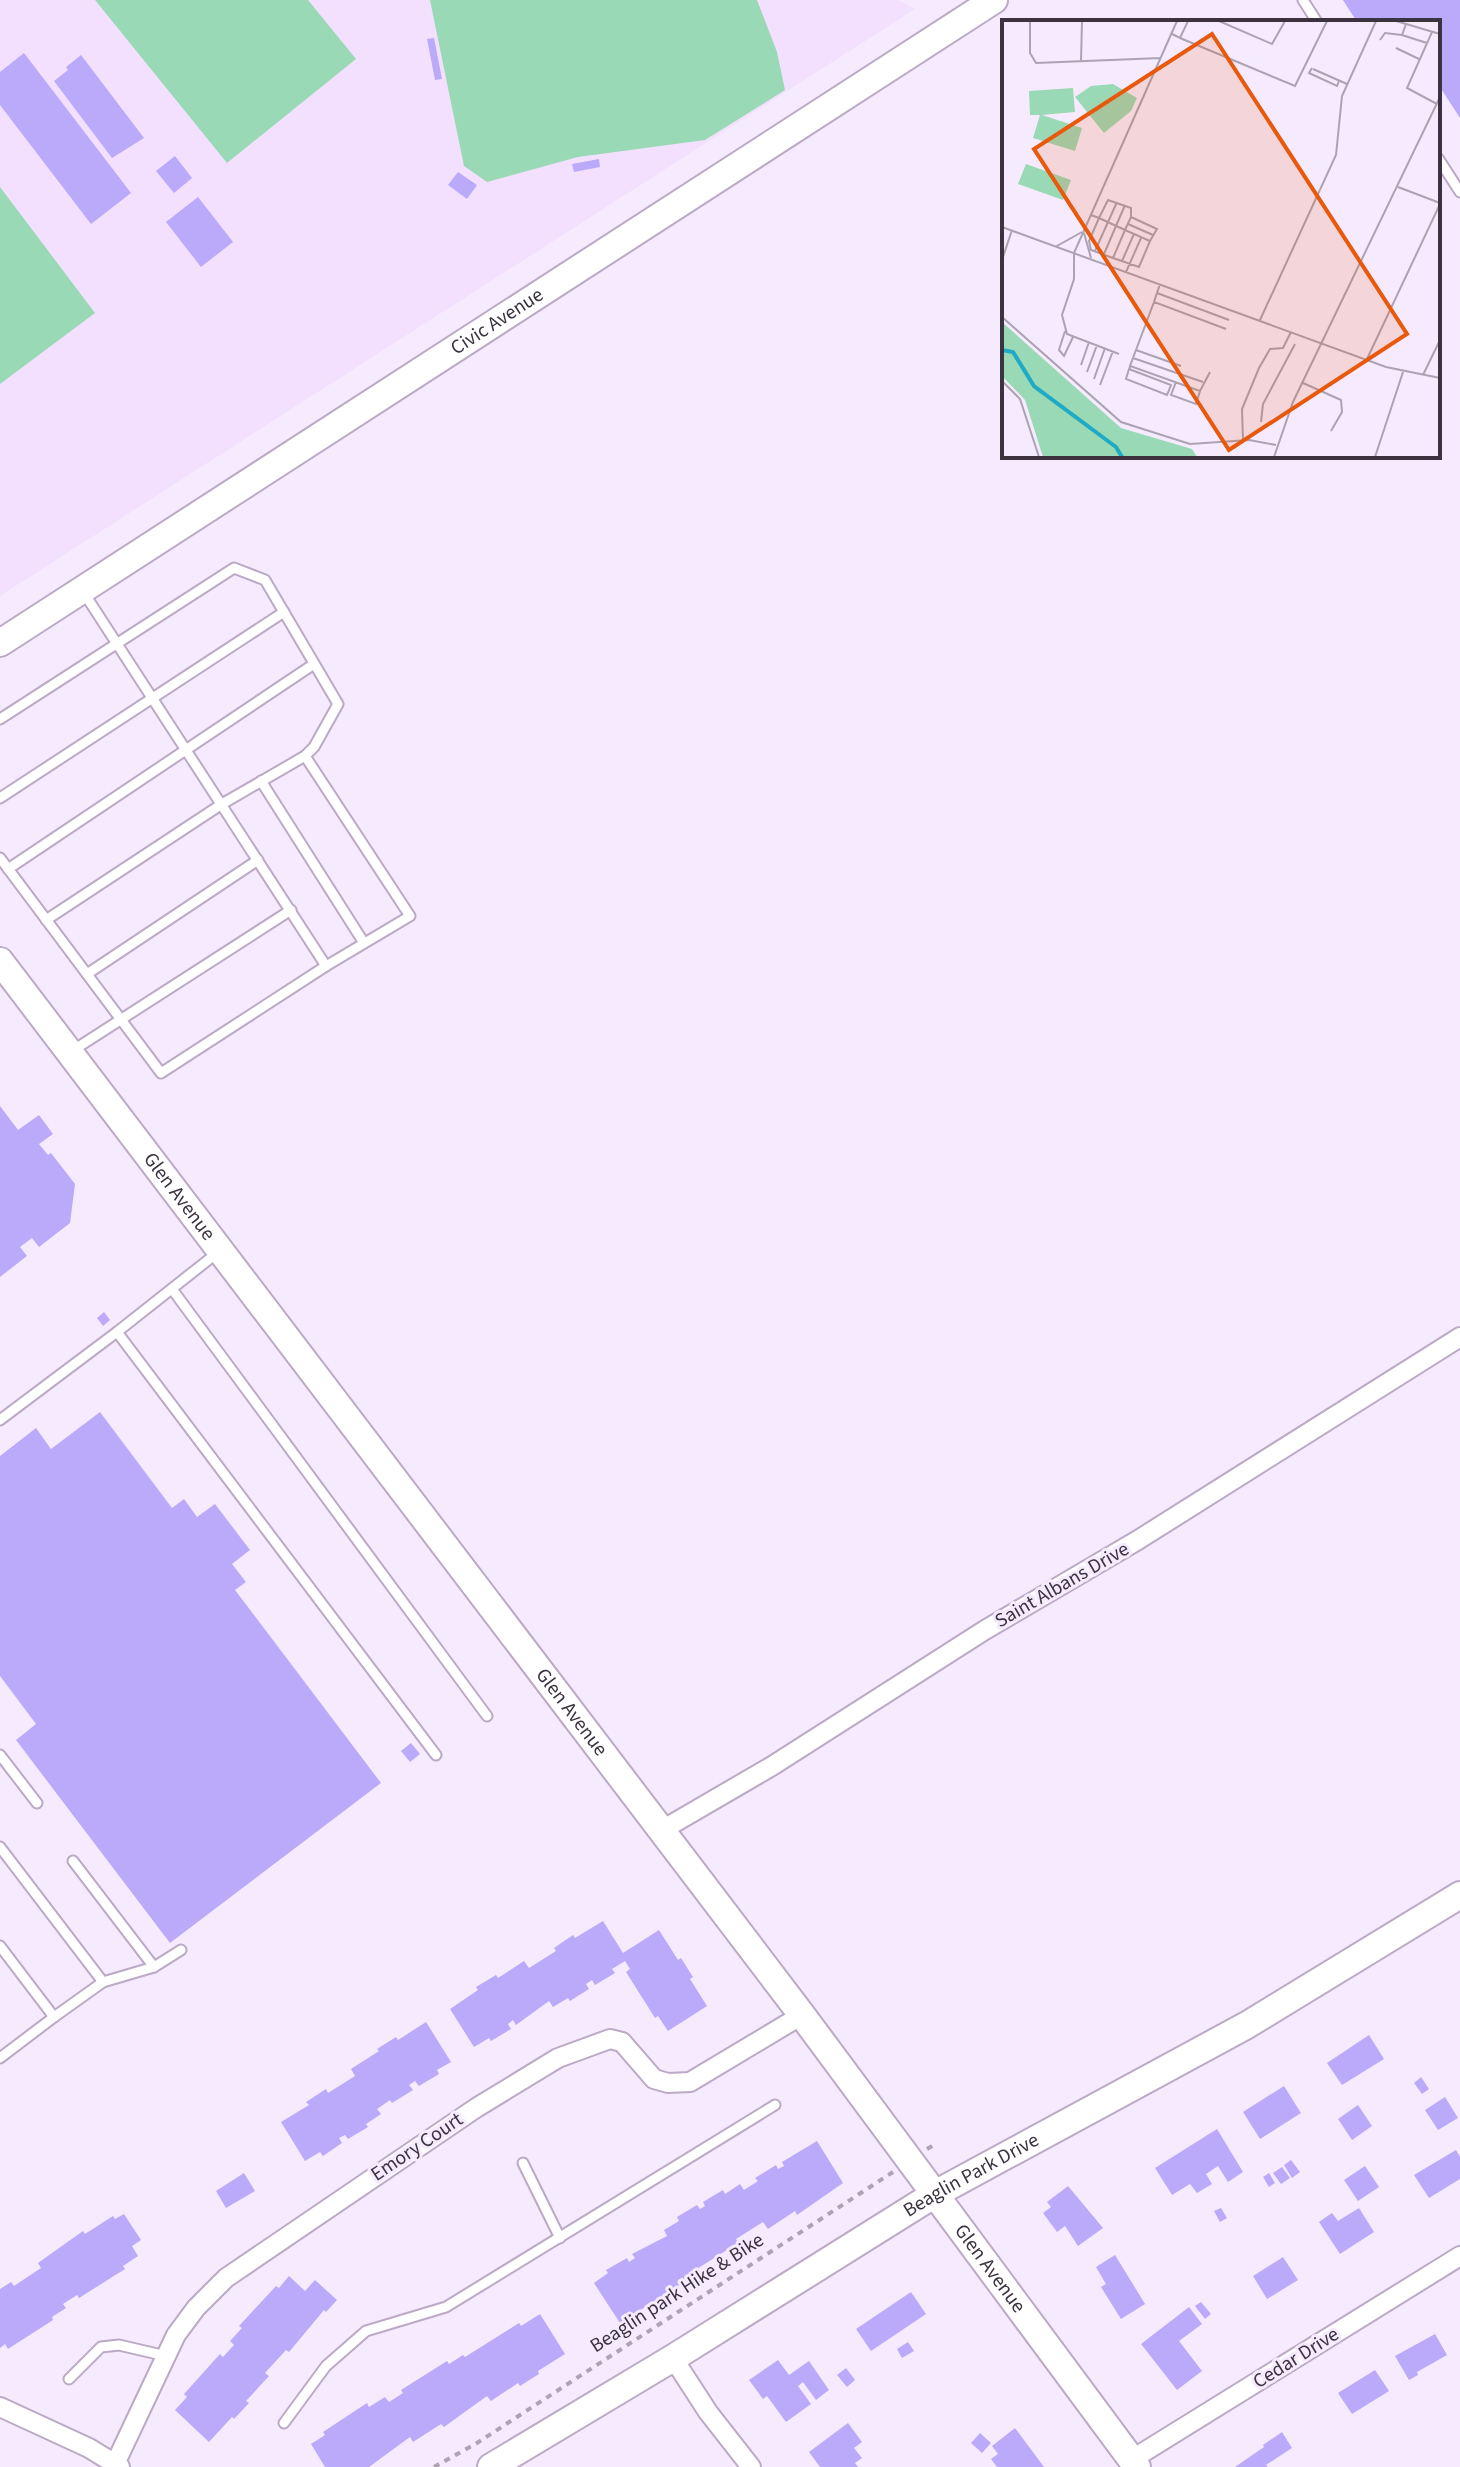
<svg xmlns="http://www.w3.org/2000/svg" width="1460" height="2467" font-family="'Source Sans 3',sans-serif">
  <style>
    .built { fill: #f2e0fe }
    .green { fill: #9ad9b5 }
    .building { fill: #bba9fa }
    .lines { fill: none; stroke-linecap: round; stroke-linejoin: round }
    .lane-casing { stroke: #bba9c6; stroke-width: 13 }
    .street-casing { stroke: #bba9c6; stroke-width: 22 }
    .secondary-casing { stroke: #bba9c6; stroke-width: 30 }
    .path { stroke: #aca3b3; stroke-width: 4; stroke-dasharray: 6 6; stroke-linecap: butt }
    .lane { stroke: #fff; stroke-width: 9 }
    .street { stroke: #fff; stroke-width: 18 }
    .secondary { stroke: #fff; stroke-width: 26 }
    .labels { text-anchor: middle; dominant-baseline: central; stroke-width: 6; stroke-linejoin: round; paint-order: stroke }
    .street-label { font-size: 20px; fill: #3b3440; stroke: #f6ebfe }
    .inset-river { fill: none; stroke: #1fabc6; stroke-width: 4 }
    .inset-road { fill: none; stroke: #aba2b2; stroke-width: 2 }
    .view { fill: #e8590c; fill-opacity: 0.15; stroke: #e8590c; stroke-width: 4 }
    .inset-edge { fill: none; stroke: #3b3440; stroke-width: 4 }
  </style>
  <rect width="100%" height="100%" fill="#f6ebfe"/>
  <!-- built -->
  <path class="built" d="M0,0H899L915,9L0,596Z"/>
  <!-- green -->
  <g class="green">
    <path d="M95,0H308L356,59L227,163Z"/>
    <path d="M430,0H757L777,52L785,90L705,140L578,157L487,182L464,166Z"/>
    <path d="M0,187L95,313L0,384Z"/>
  </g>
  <!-- building -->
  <g class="building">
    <path d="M1343,0H1460V118L1438,84V22H1357Z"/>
    <path d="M434,38L442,79L435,80L427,39Z"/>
    <path d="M24,53L131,193L91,224L0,105V72Z"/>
    <path d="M81,55L144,138L112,158L54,81L68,70L66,67Z"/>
    <path d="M175,156L192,178L174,193L156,171Z"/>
    <path d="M599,159L600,167L574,172L572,164Z"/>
    <path d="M458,172L477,185L467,199L448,185Z"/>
    <path d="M198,197L233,242L201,267L166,222Z"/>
    <path d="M0,1106L18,1130L39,1115L53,1134L39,1144L48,1155L51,1153L75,1184L70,1223L39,1247L32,1238L20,1247L27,1256L0,1277Z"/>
    <path d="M104,1312L110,1320L103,1326L97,1318Z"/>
    <path d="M100,1412L172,1508L184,1499L197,1517L215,1504L250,1550L232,1564L246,1582L235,1590L381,1783L170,1943L16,1740L36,1724L0,1676V1456L36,1428L51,1449Z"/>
    <path d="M411,1743L420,1754L410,1762L401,1751Z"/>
    <path d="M603,1921L623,1953L659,1930L678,1960L681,1958L693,1977L690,1979L707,2006L668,2031L658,2016L655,2018L626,1972L630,1969L625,1961L612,1969L615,1973L595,1985L592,1980L586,1984L589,1989L570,2001L568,1998L553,2007L549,2001L516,2025L513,2020L508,2024L511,2029L491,2041L489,2038L474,2047L450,2009L478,1990L476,1987L496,1975L498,1978L524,1961L529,1968L556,1951L554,1948L573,1935L575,1938Z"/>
    <path d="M426,2022L451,2062L437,2070L439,2074L419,2086L415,2081L409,2085L413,2090L392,2103L390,2100L377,2109L381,2114L366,2124L368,2127L348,2139L345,2135L339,2138L342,2143L323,2156L320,2152L305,2161L281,2122L309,2105L306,2102L326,2089L328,2093L355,2076L351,2069L379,2051L377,2049L396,2037L398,2040Z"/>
    <path d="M1369,2035L1384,2059L1342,2085L1327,2063Z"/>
    <path d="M1421,2077L1429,2089L1422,2094L1414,2083Z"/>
    <path d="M1284,2086L1301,2113L1260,2139L1243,2112Z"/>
    <path d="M1445,2097L1458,2118L1438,2130L1425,2110Z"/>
    <path d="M1358,2105L1372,2126L1352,2140L1338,2119Z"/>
    <path d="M1217,2129L1243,2172L1228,2182L1218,2166L1206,2174L1212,2184L1197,2193L1190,2184L1172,2195L1155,2168Z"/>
    <path d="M817,2141L843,2183L797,2215L795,2211L768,2229L763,2222L736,2239L738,2243L692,2272L694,2276L620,2323L594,2283L608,2273L606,2270L627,2258L629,2262L635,2258L632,2254L667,2236L664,2230L679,2221L677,2217L697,2205L700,2209L705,2206L703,2202L723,2190L725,2194L740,2184L744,2190L758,2181L755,2178L776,2165L778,2169L784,2166L782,2162Z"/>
    <path d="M1456,2150L1460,2157V2179L1429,2198L1414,2175Z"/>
    <path d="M1291,2160L1300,2172L1292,2178L1284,2165Z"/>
    <path d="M1365,2166L1379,2187L1358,2201L1344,2180Z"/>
    <path d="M1282,2167L1290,2178L1281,2184L1273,2173Z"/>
    <path d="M244,2173L255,2191L226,2208L216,2191Z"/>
    <path d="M1269,2173L1275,2183L1269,2187L1263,2177Z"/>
    <path d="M1068,2186L1103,2228L1078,2246L1065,2226L1057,2232L1043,2213L1051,2207L1047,2202Z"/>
    <path d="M1221,2208L1227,2218L1220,2222L1214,2211Z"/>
    <path d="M1359,2208L1374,2232L1340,2254L1319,2222L1332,2213L1338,2221Z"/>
    <path d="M124,2214L141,2240L132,2246L138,2256L123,2266L125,2269L79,2298L77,2295L63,2304L66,2308L52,2317L53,2320L8,2349L5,2344L0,2348V2289L11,2282L14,2286L41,2268L38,2263L83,2231L85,2234L113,2216L115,2219Z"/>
    <path d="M1115,2255L1145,2304L1121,2319L1101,2287L1106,2284L1096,2267Z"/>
    <path d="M1283,2257L1298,2280L1267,2299L1253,2276Z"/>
    <path d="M289,2276L305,2291L315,2280L337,2300L326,2312L324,2310L289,2352L286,2350L265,2373L269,2376L246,2401L249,2403L234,2419L232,2417L209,2442L175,2410L187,2397L184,2394L220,2354L223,2357L234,2345L230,2341L242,2328L239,2326L276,2286L279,2288Z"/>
    <path d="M911,2292L926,2314L871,2351L856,2329Z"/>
    <path d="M1201,2302L1211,2314L1205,2319L1195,2306Z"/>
    <path d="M1189,2307L1202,2324L1179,2341L1202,2371L1177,2390L1141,2344Z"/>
    <path d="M540,2314L565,2354L538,2371L539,2374L520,2386L518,2383L491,2401L487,2396L444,2427L441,2424L413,2442L410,2437L369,2467H325L311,2444L325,2435L323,2432L367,2403L369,2407L385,2397L389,2402L403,2393L401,2390L447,2361L449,2364L463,2355L465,2357L519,2323L521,2326Z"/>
    <path d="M1435,2334L1447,2355L1417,2372L1418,2375L1409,2380L1395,2356Z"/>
    <path d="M908,2342L914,2351L902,2358L897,2349Z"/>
    <path d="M778,2360L789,2375L809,2361L829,2390L816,2400L803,2382L798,2386L811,2404L786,2422L767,2396L763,2399L749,2380Z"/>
    <path d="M846,2368L855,2380L847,2387L837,2375Z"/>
    <path d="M1375,2370L1389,2391L1352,2414L1338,2393Z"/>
    <path d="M848,2423L862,2442L854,2448L862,2458L855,2463L858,2467H820L809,2452Z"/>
    <path d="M1015,2428L1044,2467H997L991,2459L998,2454L992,2446Z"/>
    <path d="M1282,2432L1292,2448L1266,2465L1268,2467H1235L1264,2447L1263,2445Z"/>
    <path d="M980,2433L991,2443L982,2453L971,2443Z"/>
  </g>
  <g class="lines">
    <defs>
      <g id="lane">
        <path d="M1303,0L1317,22"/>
        <path d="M1438,158L1460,192"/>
        <path d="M0,719L234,568L265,580L338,704L314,747L305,756L222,804L46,920"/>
        <path d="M305,756L410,916L326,966"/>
        <path d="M261,781L364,943"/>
        <path d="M0,798L284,612"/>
        <path d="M0,858L161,1073L326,966L84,593"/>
        <path d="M8,869L314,664"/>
        <path d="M87,974L258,860"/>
        <path d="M72,1051L291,910"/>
        <path d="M217,1253L117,1332L436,1755"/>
        <path d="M172,1289L487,1716"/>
        <path d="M0,1420L117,1332"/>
        <path d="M0,1755L37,1803"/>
        <path d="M0,1847L103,1982"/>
        <path d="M73,1861L154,1967"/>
        <path d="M0,1946L54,2017L103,1982L154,1967L181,1950"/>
        <path d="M0,2058L54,2017"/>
        <path d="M523,2163L560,2238"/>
        <path d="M69,2379L101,2347L119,2345L166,2356"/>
        <path d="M284,2423L326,2366L366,2331L446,2307L775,2105"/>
      </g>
      <g id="street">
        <path d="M662,1830L772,1766L985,1630L1138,1540L1460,1337"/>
        <path d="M673,2358L708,2412L751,2467"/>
        <path d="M0,2407L89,2448L120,2467"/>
        <path d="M1131,2460L1460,2256"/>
        <path d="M115,2464L176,2335L196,2308L226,2278L476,2108L558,2058L610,2039L622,2042L654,2079L668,2083L690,2082L802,2015"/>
      </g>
      <g id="secondary">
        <path id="s1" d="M0,643L994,0"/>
        <path id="s2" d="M0,961L802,2015L1137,2467"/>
        <path id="s3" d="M491,2467L673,2358L935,2194L1247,2025L1460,1895"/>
      </g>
    </defs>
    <!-- lane casing -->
    <use href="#lane" class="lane-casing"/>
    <!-- street casing -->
    <use href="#street" class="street-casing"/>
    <!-- secondary casing -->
    <use href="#secondary" class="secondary-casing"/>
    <!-- path -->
    <g class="path">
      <path d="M927,2149L937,2143"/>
      <path d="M434,2467L477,2443L893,2172"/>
    </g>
    <!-- lane -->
    <use href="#lane" class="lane"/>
    <!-- street -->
    <use href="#street" class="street"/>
    <!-- secondary -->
    <use href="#secondary" class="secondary"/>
  </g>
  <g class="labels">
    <!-- street labels -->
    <g class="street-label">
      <text stroke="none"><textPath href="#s1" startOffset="592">Civic Avenue</textPath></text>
      <text stroke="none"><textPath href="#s2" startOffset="296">Glen Avenue</textPath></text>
      <text transform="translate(1062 1585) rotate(-30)">Saint Albans Drive</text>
      <text stroke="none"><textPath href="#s2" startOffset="944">Glen Avenue</textPath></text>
      <text transform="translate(417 2147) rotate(-34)">Emory Court</text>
      <text stroke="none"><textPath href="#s3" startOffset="562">Beaglin Park Drive</textPath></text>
      <text stroke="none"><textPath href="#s2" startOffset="1640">Glen Avenue</textPath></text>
      <text transform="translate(677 2293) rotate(-33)">Beaglin park Hike &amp; Bike</text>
      <text transform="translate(1296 2358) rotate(-32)">Cedar Drive</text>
    </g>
  </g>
  <!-- overview -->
  <g transform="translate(1002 20)">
    <rect width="438" height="438" fill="#f6ebfe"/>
    <path d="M111,64L135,78L129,91L102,113L73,77L89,66ZM71,68L73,92L40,95L80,108L73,131L31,118L38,95H28L27,71ZM24,144L69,160L61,180L16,164ZM0,302L119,408L190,429L195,437H41L23,380L0,356Z" fill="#9ad9b5"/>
    <path class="inset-river" d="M0,330L11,332L32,366L114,427L120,437"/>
    <path class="inset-road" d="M28,1V33L34,43L159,38M217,1L270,24L283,1M394,1L438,14M404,4L400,15L425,23M430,12L405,68L435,84M170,14L178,18L186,1M178,18L293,66L325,1M378,20L383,13L400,15M394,28L417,39M79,41L80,1M310,48L307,53L335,66L337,61M311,49L345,64M396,167L438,183M89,195L97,198L123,210L148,221L137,247L111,238L89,230L87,221L97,198L106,180L129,188V197L123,210L111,238M129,197L155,209L148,221M126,204L151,215M0,207L384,347L438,358M82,213L89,238M53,227L80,212M93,231L115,182M102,234L123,185M0,240L10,210M120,241L132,214M124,252L139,218M158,264L152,282L224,309M155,273L227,300M152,282L128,346L198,371L208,352M0,297L119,402L188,424L247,420L274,425M258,300L334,135L340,76L374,1M63,311L57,330L62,336L71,317M134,330L179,346M117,334L65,314L60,295L72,259V233L175,1M131,338L201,362M365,339L438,184M79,345L87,322M127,349L169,365L165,375L124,359L127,349L128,347V346M85,352L95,325M421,355L438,320M92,359L103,328M0,361L18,379L37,437M174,362L169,375L194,384L198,371M301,363L339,380L340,392L329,411M98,365L111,331M259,402L261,384L293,324M241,420L240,389L257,348L268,329L281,328L289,312M272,437L291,382L438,77M373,437L401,352"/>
    <path class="view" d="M210,14L405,314L227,430L32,129Z"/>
    <rect width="438" height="438" class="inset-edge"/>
  </g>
</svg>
